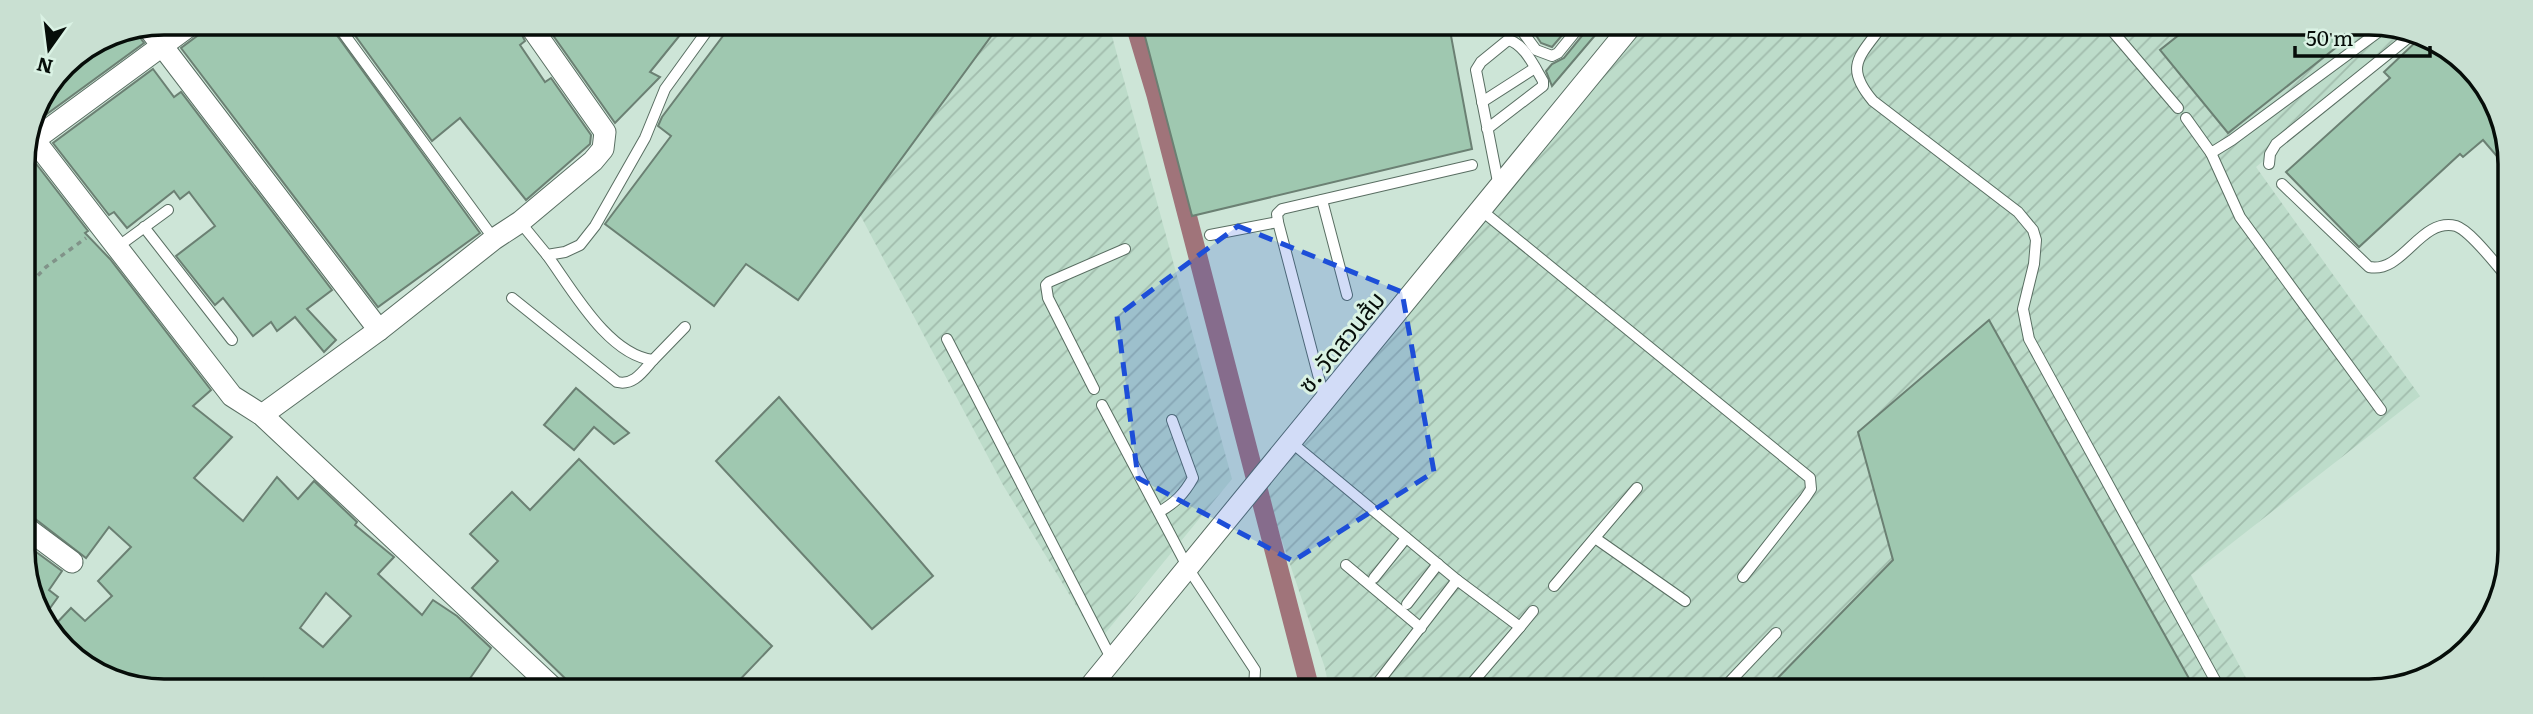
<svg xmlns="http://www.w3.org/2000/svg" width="2533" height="714" font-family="Literata,'Noto Sans Thai',serif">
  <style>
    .industrial { fill: url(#industrial-furrows) }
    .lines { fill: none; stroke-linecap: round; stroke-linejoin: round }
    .canal { stroke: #a0747a; stroke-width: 19 }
    .building { fill: #9fc8b0; stroke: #6b8073; stroke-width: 2; fill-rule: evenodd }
    .service-casing { stroke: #596e62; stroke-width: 12 }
    .minor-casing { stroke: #596e62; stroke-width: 23 }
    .path { stroke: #819389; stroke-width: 3.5; stroke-dasharray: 5 5; stroke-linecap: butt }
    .service { stroke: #fff; stroke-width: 10 }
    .minor { stroke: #fff; stroke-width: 21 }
    .marked { fill: #1d4ed8; fill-opacity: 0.2; stroke: #1d4ed8; stroke-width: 5; stroke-dasharray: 14 9; stroke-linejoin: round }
    .labels { text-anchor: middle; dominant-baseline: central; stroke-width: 6; stroke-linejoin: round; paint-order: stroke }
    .street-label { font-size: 24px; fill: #060d09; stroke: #daf2e4 }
    .rim { fill: none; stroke: #060d09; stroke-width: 3.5 }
  </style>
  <defs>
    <pattern id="industrial-furrows" width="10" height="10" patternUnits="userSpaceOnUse" patternTransform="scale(1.75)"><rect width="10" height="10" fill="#bddcca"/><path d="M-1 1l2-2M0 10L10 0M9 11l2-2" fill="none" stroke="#a1bcac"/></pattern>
  </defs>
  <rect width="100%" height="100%" fill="#cde5d7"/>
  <!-- industrial -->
  <g class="industrial">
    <path d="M992,24L1109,25L1232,479L1098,642L1003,485L857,209Z"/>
    <path d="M1638,26L2405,27L2416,34L2256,167L2420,396L2191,575L2253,691L1329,689L1325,668L1265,490Z"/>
  </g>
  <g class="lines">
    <!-- canal -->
    <path class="canal" d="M1135,25L1156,95L1310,689"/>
  </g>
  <!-- building -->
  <g class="building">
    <path d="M206,23H328L480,233L378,307L181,48L201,33Z"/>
    <path d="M346,23H516L525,41L520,45L545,82L551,78L591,135L590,144L526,200L460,118L432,141Z"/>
    <path d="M545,24H689L650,72L660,77L615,123Z"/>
    <path d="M732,24H1000L798,300L746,264L714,306L605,224L671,136L658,126L662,117Z"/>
    <path d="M1142,25H1449L1472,149L1192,216Z"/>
    <path d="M1530,26H1570L1552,47L1541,43Z"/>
    <path d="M1588,26H1603L1552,86L1546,71L1552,64L1564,58L1586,31Z"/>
    <path d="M2189,27H2362L2228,133L2160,50Z"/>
    <path d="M134,29L144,43L40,119L34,109L64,64L110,33Z"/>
    <path d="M2421,37L2475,71L2508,137L2507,168L2483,140L2463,157L2460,154L2359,247L2286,172L2390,78L2384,72Z"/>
    <path d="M153,69L174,97L181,92L332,290L307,309L336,340L324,352L295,317L277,331L271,322L253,336L223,298L215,305L176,256L215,226L189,192L180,199L174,191L127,228L114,212L109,215L53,143Z"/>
    <path d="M27,152L88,231L85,233L110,259L211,390L193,406L232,437L194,478L243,521L277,477L298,499L314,481L357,522L355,525L394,557L378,574L422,615L433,600L457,616L491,648L464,687H276L264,679L259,687H128L64,650L52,628L71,608L85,621L112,596L98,581L131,547L109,527L86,558L25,511L23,155ZM326,593L351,616L323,647L300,628Z"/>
    <path d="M1989,320L2196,691L1766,690L1893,560L1858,432Z"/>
    <path d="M576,388L629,433L614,444L594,427L574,450L544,425Z"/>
    <path d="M779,397L933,576L872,629L716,461Z"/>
    <path d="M579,459L772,646L732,688L574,687L472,588L498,561L470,534L512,492L530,510Z"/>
    <path d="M28,546L62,571L49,590L58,597L45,615L25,577V549Z"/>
  </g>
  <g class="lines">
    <defs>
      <g id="service">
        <path d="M336,23L494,239"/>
        <path d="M1522,26V31L1536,50L1552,56L1558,53L1580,26"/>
        <path d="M1882,26C1859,57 1844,67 1873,101L2018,212L2033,230L2036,240L2034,264L2023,309L2029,339L2221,691"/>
        <path d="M2109,27L2178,108"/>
        <path d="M1482,102L1535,68"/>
        <path d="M2186,118L2211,153L2232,140L2385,27"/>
        <path d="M1487,129L1543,86V81C1535,68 1524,43 1508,40L1481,62L1476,70L1499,187"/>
        <path d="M2211,153L2240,217L2381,410"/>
        <path d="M2269,164L2270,154L2276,144L2414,33"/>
        <path d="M2282,184L2369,267C2403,274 2420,217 2456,226C2471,231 2496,265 2507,277"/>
        <path d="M1322,200L1347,295"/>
        <path d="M1481,210L1810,478L1811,489L1805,498L1743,577"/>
        <path d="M520,222L547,255L565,252L580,245L595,226L645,138L665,89L712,24"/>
        <path d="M144,227L232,340"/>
        <path d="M1210,235L1278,222"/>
        <path d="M116,248L168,210"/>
        <path d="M547,255C572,289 608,355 653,360L685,327"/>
        <path d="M512,298L617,382C634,386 643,371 653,360"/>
        <path d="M947,339L1112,660"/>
        <path d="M1094,389L1048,298L1046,285L1049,282L1125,249"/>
        <path d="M1325,401L1278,222L1277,214L1282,209L1472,165"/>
        <path d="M1102,405L1188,568L1255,670L1254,689"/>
        <path d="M1291,442L1457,580L1520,627L1533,611"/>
        <path d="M1159,512C1175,503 1184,494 1193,478L1172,420"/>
        <path d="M1595,538L1685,601"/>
        <path d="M1346,565L1421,628"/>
        <path d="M1374,578L1406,538"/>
        <path d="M1554,586L1637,488"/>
        <path d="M1407,604L1438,564"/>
        <path d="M1373,689L1457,580"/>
        <path d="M1467,689L1520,627"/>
        <path d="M1722,690L1776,633"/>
      </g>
      <g id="minor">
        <path d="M147,26L379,330"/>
        <path d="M28,132L232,396L262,415L552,687"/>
        <path d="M34,140L193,23"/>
        <path d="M262,415L379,330L494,239L520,222L593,161L603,149L605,132L529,24"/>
        <path d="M25,527L72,562"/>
        <path d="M1089,688L1631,26"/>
      </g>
    </defs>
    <!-- service casing -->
    <use href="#service" class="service-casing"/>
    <!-- minor casing -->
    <use href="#minor" class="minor-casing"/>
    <!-- path -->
    <path class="path" d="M24,290L46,267L86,238"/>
    <!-- service -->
    <use href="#service" class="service"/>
    <!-- minor -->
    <use href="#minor" class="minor"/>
  </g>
  <!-- marked area -->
  <path class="marked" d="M1238,226L1402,292L1434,472L1293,561L1138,478L1117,316Z"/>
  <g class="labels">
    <!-- street labels -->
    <g class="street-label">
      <text transform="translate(1340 341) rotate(-51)">ซ. วัดสวนส้ม</text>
    </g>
  </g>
  <!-- crop -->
  <path d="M0 0H2533V714H0ZM164 35H2369A129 129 0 0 1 2498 164V550A129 129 0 0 1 2369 679H164A129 129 0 0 1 35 550V164A129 129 0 0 1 164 35Z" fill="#c9e0d2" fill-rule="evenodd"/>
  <path class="rim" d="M164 35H2369A129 129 0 0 1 2498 164V550A129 129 0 0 1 2369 679H164A129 129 0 0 1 35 550V164A129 129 0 0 1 164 35Z"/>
  <!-- north arrow -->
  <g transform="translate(49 49) rotate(194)" stroke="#daf2e4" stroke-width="5" paint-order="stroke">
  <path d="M0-5L12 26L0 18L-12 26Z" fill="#060d09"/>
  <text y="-10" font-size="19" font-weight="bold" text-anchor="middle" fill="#060d09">N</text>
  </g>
  <!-- scale -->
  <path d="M2295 46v10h135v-10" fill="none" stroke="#060d09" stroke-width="3.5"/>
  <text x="2306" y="46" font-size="21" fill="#060d09" stroke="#daf2e4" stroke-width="5" paint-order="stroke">50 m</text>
</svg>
